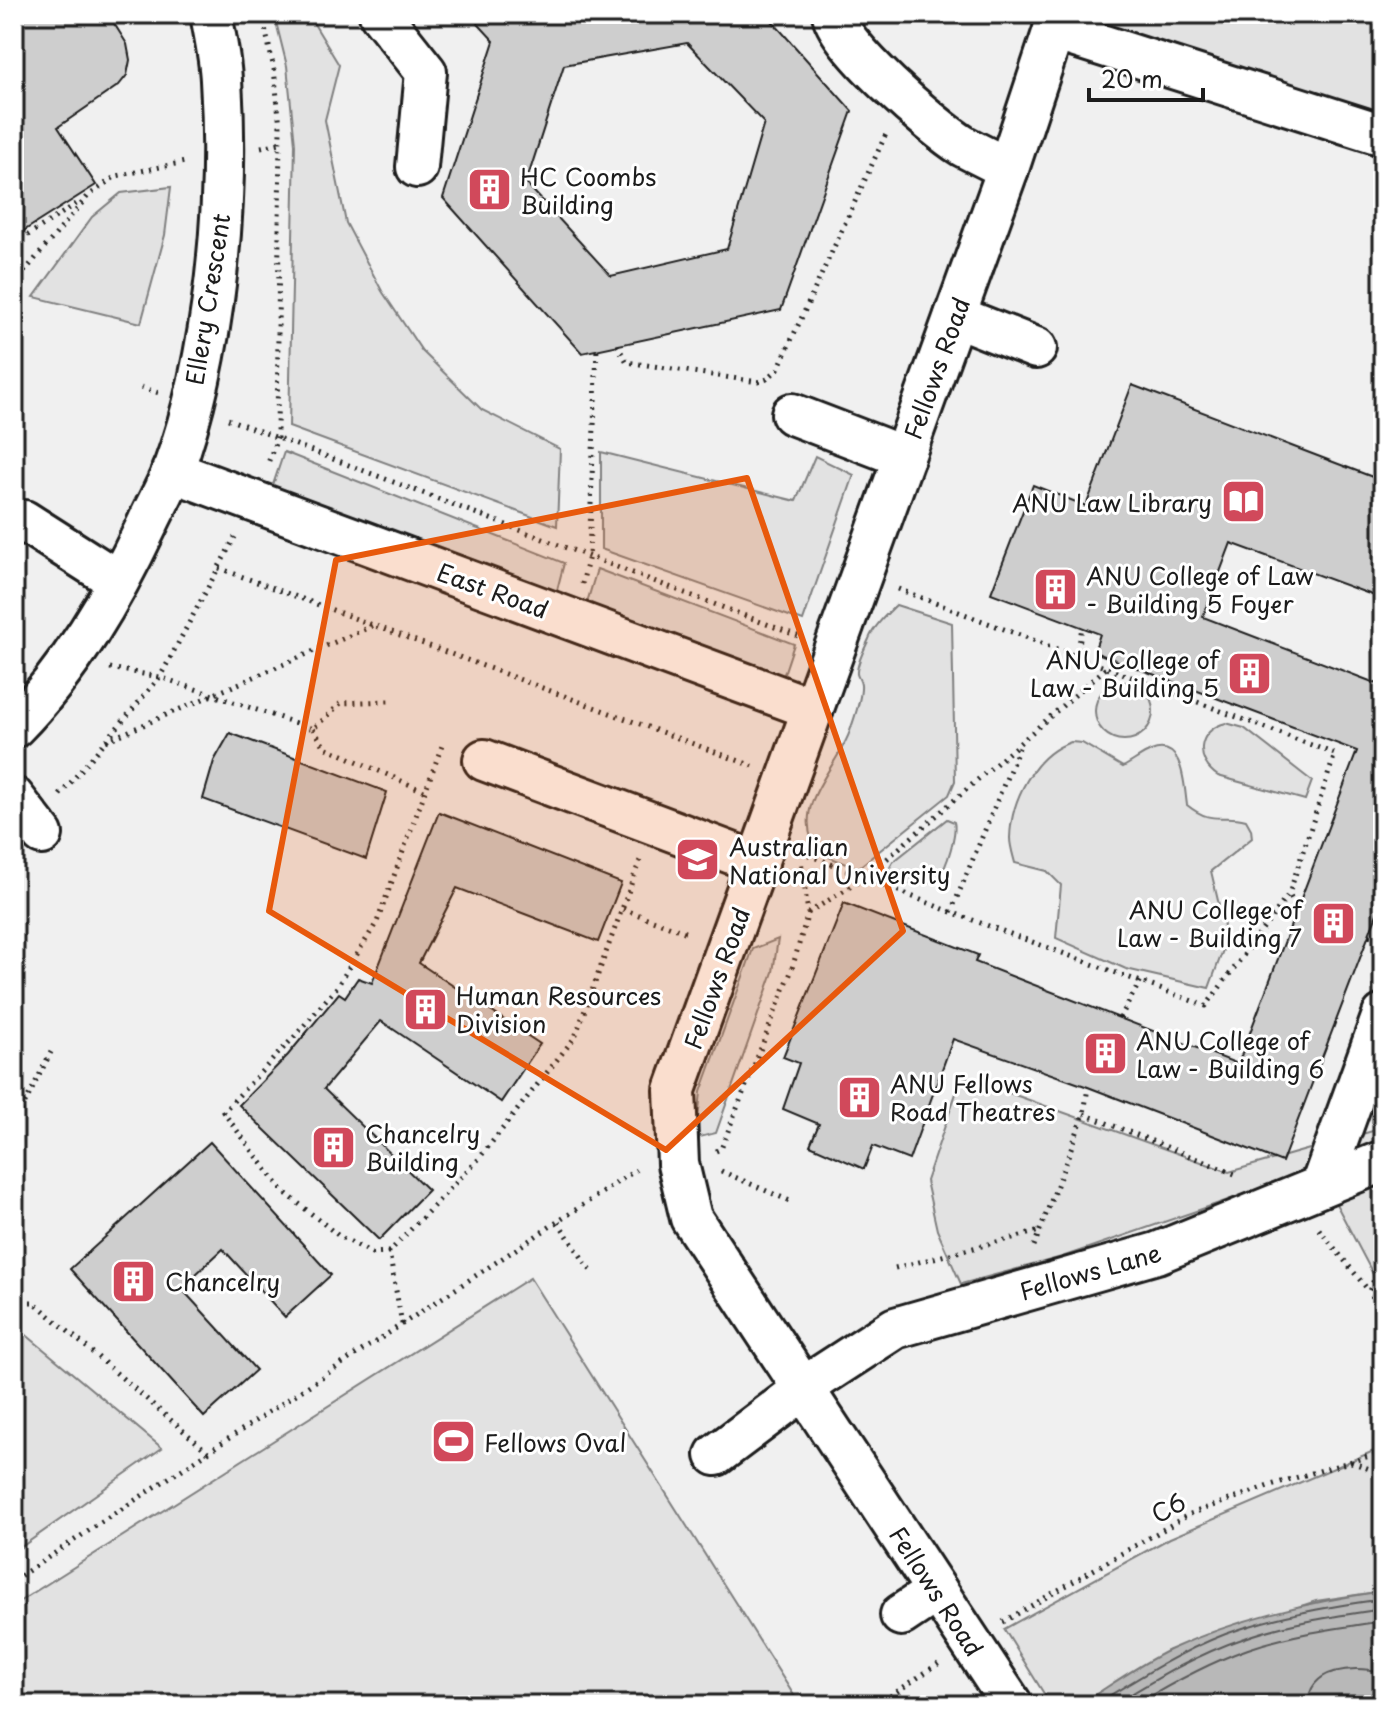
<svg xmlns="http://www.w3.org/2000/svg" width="1397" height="1719" font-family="'Playpen Sans',sans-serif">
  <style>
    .built { fill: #f0f0f0 }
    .green { fill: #e2e2e2; stroke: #7f7f7f; stroke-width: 2 }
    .water { fill: #b8b8b8; stroke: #7a7a7a; stroke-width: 2 }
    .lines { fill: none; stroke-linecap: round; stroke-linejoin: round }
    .shore { stroke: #5a5a5a; stroke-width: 2 }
    .building { fill: #cecece; stroke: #1c1c1c; stroke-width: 2; fill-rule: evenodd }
    .minor-casing { stroke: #1c1c1c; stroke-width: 46 }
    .path { stroke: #1c1c1c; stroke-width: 5; stroke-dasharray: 2 6; stroke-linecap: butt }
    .minor { stroke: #fff; stroke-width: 40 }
    .marked { fill: #e8590c; fill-opacity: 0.2; stroke: #e8590c; stroke-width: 6; stroke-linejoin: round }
    .labels { text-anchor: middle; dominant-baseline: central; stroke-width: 6; stroke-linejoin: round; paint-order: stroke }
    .poi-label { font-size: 24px; fill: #1c1c1c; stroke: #fff; text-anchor: start }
    .street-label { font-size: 24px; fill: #1c1c1c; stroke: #fff }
  </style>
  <rect width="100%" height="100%" fill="#fff"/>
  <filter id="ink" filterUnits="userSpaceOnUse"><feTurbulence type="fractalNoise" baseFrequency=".0125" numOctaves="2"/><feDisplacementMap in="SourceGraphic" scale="16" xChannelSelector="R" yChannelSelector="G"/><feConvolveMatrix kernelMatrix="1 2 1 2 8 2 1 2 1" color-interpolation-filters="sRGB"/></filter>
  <g filter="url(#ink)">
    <!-- built -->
    <rect class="built" x="14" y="14" width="1369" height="1691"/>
    <!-- green -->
    <g class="green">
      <path d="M274,14H308L339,65L325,120L346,223L382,291L422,351L482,410L560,449L557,526L289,427L295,144L287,66Z"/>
      <path d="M1104,14H1383V118L1108,26Z"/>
      <path d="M171,187L165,235L141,323L34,297L92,217L121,193Z"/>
      <path d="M284,452L564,563L555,598L271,491Z"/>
      <path d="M601,452L796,501L815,456L854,475L803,621L601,549Z"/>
      <path d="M597,569L794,644L782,680L586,606Z"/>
      <path d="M896,605L952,623L955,781L949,795L858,868C844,862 818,857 812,841C796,798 840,765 851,728C855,716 862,697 861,685C861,681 858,678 857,674C856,664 865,648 869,639C874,626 886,615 896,605Z"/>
      <circle cx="1124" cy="711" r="29"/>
      <path d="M1226,723L1244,728L1312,781L1305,800L1218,776C1194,760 1197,730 1226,723Z"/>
      <path d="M1071,742L1082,743L1123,767C1133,762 1141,755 1151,751C1184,738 1184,786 1187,805C1213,826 1221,813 1246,820L1251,829L1252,838L1211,871L1227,939L1209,988L1126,969L1056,938L1061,885L1047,871L1015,863C1013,855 1010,846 1010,838C1011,800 1034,754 1071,742Z"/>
      <path d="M947,819L954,822C957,832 947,868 939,876C925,889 898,887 888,871L893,862Z"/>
      <path d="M778,939L773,972L716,1133L696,1138L701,1092L753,949Z"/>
      <path d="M962,1076L1229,1172L1383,1128V1293L1333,1198H1294L1260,1189L1062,1257L961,1284L937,1230L926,1181Z"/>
      <path d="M530,1278L800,1705H14V1605Z"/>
      <path d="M14,1328H18L162,1448L14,1552Z"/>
      <path d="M1383,1447V1591L1316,1601L1167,1651L1079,1705H1051L1004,1629L1170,1538Z"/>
    </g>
    <!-- water -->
    <path class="water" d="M1383,1591V1702L1364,1699L1299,1705H1079C1108,1687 1138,1665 1169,1650C1238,1618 1309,1602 1383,1591Z"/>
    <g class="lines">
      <!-- shore -->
      <g class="shore">
        <path d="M1094,1705C1142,1676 1189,1645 1243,1628C1288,1613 1336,1606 1383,1599"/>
        <path d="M1113,1705C1156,1679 1197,1654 1245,1638C1289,1622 1337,1616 1383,1609"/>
        <path d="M1136,1705C1172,1683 1208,1663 1248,1649C1291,1634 1338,1628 1383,1621"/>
        <path d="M1308,1705C1309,1666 1354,1666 1383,1672"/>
      </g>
    </g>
    <!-- building -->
    <g class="building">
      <path d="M14,14H108L127,44L130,60L127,75L119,85L58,127L96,185L14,237Z"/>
      <path d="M469,14H766L852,111L781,310L582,353L443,198L494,41ZM687,43L764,123L727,249L611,276L526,183L564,65Z"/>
      <path d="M1132,385L1383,481V599L1231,543L1203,617L1383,686V898L1282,1162L1088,1087L953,1039L909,1160L873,1146L864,1169L810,1145L819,1124L783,1109L799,1063L783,1057L844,903L978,955L975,962L1238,1064L1357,751L1094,652L1100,634L991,593L1033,485L1086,506Z"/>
      <path d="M230,733L387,792L366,859L203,799L214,761Z"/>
      <path d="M439,812L621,883L598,942L457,888L419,963L540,1044L501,1102L381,1021L324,1089L428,1190L379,1240L239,1105L288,1055L339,993L345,997L358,978L372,983Z"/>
      <path d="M210,1142L331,1275L285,1317L223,1249L181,1288L256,1370L204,1417L70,1269Z"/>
    </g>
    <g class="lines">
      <defs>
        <g id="minor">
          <path d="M380,14L426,72L417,167"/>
          <path d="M833,14C838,45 934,128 963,146C978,154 993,161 1008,169"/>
          <path d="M1054,30L1383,135"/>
          <path d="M955,316L1036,348"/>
          <path d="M792,414L904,457"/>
          <path d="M172,471L813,709"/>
          <path d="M24,521L118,581"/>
          <path d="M14,727C71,669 112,599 147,525C155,507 166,489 173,470C215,356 229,202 221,80C220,58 215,36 211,14"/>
          <path d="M484,760L758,863"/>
          <path d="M14,798L42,834"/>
          <path d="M1321,1186L1383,1015"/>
          <path d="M716,1455L821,1376L895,1328L1157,1253L1383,1161"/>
          <path d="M901,1615L937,1591"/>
          <path d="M1012,1705L691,1218L678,1164L675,1090L1008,169L1054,30L1062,14"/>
        </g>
      </defs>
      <!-- minor casing -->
      <use href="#minor" class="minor-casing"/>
      <!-- path -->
      <g class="path">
        <path d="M262,14L274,69L280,126L277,438L267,466"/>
        <path d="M261,147L280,143"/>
        <path d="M14,244L81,201"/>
        <path d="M14,284L88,196L116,176L185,162"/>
        <path d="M617,345L627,362L758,382L767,379L778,369L886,134"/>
        <path d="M141,387L159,393"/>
        <path d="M228,419L798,636"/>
        <path d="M219,568L753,766"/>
        <path d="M582,584L589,556L597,348"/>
        <path d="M898,589L1335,754L1289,894"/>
        <path d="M1077,657L1082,627"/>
        <path d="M110,668L160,677L313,729L341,703L389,701"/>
        <path d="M313,729L325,747L426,792"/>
        <path d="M106,741L372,626"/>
        <path d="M60,795L160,677L235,537"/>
        <path d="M801,852L951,912L1206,1006L1289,894L1297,910"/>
        <path d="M623,909L690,934"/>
        <path d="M951,912L1021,743"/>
        <path d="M808,913L866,877L1106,668"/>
        <path d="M1369,936L1383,938"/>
        <path d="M1120,1018L1141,980"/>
        <path d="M1084,1114L1240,1176"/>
        <path d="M14,1125L51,1052"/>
        <path d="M716,1151L721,1149L791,972L808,913L801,860"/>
        <path d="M721,1171L792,1202"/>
        <path d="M558,1222L593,1274"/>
        <path d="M1319,1229L1369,1291"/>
        <path d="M1034,1246L1084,1114L1088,1087"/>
        <path d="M389,1252L372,1253L339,1236L283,1191L223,1112L295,1036L337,987L377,922L443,743"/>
        <path d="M1383,1259L1369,1291L1383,1313"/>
        <path d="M895,1268L1040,1231"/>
        <path d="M14,1302H34L208,1452"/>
        <path d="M402,1324L389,1252L477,1161L575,1037L640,860"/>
        <path d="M1351,1462L1383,1474"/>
        <path d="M14,1580L636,1170"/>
        <path d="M1003,1622L1190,1514L1271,1485L1383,1452"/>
        <path d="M877,1705L941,1662"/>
      </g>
      <!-- minor -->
      <use href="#minor" class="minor"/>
    </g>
  </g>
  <!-- marked area -->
  <path class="marked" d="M747,478L903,931L666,1150L269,911L336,560Z"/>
  <!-- icons -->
  <defs>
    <symbol id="building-square" viewBox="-11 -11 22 22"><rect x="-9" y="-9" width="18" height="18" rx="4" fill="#d1495b" stroke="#fff"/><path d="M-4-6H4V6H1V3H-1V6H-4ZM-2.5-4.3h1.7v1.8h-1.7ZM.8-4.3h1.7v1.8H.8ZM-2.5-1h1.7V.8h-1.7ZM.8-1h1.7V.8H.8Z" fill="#fff"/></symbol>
    <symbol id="library-square" viewBox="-11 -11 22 22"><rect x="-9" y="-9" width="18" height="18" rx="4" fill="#d1495b" stroke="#fff"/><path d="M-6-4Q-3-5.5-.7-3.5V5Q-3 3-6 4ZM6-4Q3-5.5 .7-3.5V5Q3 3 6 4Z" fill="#fff"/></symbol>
    <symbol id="university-square" viewBox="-11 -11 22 22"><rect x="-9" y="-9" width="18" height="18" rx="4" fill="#d1495b" stroke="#fff"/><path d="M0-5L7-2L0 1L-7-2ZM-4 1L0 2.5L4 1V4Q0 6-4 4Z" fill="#fff"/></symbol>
    <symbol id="stadium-square" viewBox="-11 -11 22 22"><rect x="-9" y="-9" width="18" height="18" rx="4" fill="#d1495b" stroke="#fff"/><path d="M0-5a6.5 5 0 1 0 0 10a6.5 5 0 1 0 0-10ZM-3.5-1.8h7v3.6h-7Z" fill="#fff"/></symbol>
  </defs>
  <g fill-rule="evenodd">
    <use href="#building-square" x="464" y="164" width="51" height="51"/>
    <use href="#library-square" x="1218" y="476" width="51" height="51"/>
    <use href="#building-square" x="1030" y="564" width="51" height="51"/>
    <use href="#building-square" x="1224" y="648" width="51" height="51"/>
    <use href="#university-square" x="672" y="834" width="51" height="51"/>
    <use href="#building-square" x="1308" y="898" width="51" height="51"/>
    <use href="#building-square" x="400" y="984" width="51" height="51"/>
    <use href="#building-square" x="1080" y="1028" width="51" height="51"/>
    <use href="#building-square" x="834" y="1072" width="51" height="51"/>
    <use href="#building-square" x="308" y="1122" width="51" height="51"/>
    <use href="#building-square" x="108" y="1256" width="51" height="51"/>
    <use href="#stadium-square" x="428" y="1416" width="51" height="51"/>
  </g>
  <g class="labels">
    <!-- poi labels -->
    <g class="poi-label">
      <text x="520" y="176">HC Coombs<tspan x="520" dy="28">Building</tspan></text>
      <text x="1212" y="502" text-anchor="end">ANU Law Library</text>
      <text x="1086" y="575">ANU College of Law<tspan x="1086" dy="28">- Building 5 Foyer</tspan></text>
      <text x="1219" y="659" text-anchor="end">ANU College of<tspan x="1219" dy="28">Law - Building 5</tspan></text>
      <text x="729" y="846">Australian<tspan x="729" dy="28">National University</tspan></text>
      <text x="1302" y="909" text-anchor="end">ANU College of<tspan x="1302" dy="28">Law - Building 7</tspan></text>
      <text x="456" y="995">Human Resources<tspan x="456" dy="28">Division</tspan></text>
      <text x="1136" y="1040">ANU College of<tspan x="1136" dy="28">Law - Building 6</tspan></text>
      <text x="890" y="1083">ANU Fellows<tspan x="890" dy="28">Road Theatres</tspan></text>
      <text x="365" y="1133">Chancelry<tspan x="365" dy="28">Building</tspan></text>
      <text x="165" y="1281">Chancelry</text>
      <text x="484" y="1442">Fellows Oval</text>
    </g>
    <!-- street labels -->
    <g class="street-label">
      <text transform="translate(207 299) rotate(-81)">Ellery Crescent</text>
      <text transform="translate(936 368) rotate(-70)">Fellows Road</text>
      <text transform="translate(493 590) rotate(20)">East Road</text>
      <text transform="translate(716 978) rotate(-70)">Fellows Road</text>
      <text transform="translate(1090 1271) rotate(-16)">Fellows Lane</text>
      <text transform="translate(1168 1507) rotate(-28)">C6</text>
      <text transform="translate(937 1591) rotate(57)">Fellows Road</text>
    </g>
  </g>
  <!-- margin -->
  <rect width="1397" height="1719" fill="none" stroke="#fff" stroke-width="48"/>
  <rect x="24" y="24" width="1349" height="1671" fill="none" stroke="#1c1c1c" stroke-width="3" filter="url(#ink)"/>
  <!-- scale -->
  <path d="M1089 88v12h114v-12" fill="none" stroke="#1c1c1c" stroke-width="4"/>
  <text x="1101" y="88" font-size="24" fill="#1c1c1c" stroke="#ffffff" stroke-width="6" paint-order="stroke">20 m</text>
</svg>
